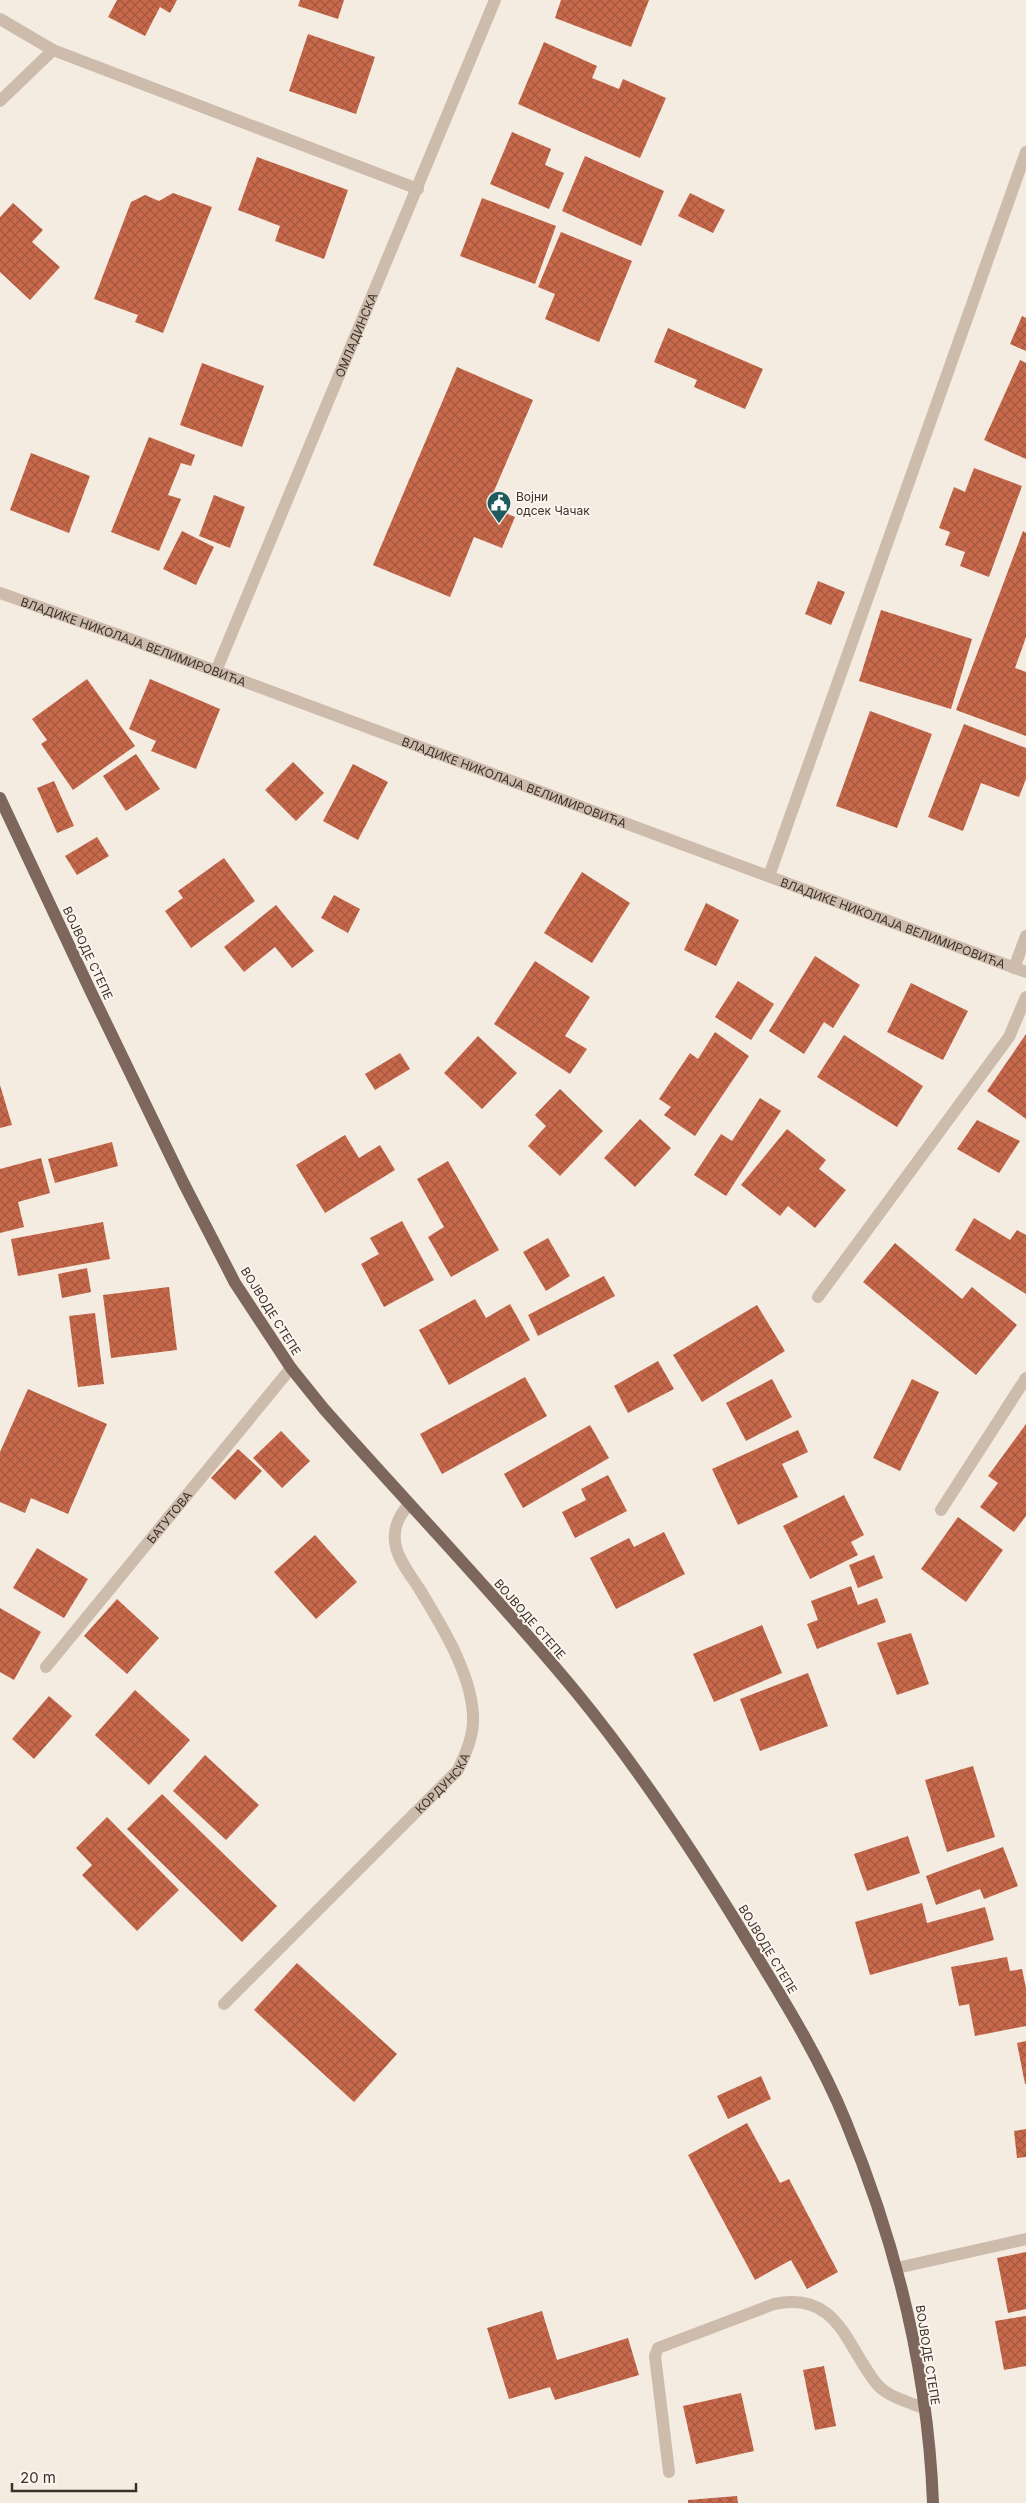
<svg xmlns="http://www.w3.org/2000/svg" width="1026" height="2503" font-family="Inter,sans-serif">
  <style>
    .building { fill: url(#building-cross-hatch) }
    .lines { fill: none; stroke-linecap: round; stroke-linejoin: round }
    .minor { stroke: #cdbbac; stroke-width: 12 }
    .major { stroke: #7d675c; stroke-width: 12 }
    .labels { text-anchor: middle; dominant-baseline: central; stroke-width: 4; stroke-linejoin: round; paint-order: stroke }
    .street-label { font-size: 12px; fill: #3b302b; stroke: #fbf5ee }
    .poi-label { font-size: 12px; fill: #3b302b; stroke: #fbf5ee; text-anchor: start }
  </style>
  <defs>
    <pattern id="building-cross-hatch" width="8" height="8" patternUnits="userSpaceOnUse" patternTransform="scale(1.25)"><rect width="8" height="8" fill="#c8694b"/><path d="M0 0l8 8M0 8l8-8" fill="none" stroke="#a4573f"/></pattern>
  </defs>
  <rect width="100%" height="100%" fill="#f4ebe1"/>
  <!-- building -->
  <g class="building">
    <path d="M117,0H177L170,13L160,7L145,36L108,17Z"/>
    <path d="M300,0H344L338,19L298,6Z"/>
    <path d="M561,0H649L631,47L555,18Z"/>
    <path d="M308,34L375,57L356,114L289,91Z"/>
    <path d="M544,42L597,66L592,78L619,89L623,79L666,98L640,158L518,104Z"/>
    <path d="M512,132L551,149L545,165L564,173L549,209L490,184Z"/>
    <path d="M585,156L664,191L641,246L562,211Z"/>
    <path d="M257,157L348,190L324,259L275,241L280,226L238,210Z"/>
    <path d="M173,193L212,207L163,333L135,322L138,315L94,299L131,202L145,195L159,201Z"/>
    <path d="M690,193L725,210L713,233L678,216Z"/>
    <path d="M482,198L556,226L535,284L460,256Z"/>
    <path d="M13,203L43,230L32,242L60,267L30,300L0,272V217Z"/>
    <path d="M561,232L632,261L599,342L545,319L555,294L538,287Z"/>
    <path d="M1022,316L1026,318V351L1010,344Z"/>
    <path d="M668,328L763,369L745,409L694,387L697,380L654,362Z"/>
    <path d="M1020,360L1026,363V459L984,440Z"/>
    <path d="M202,363L264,386L242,447L180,425Z"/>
    <path d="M457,367L533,400L488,505L515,517L502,548L474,537L450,597L373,565Z"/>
    <path d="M149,437L195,455L191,466L181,463L168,495L181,499L159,551L111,532Z"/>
    <path d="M31,453L90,476L69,533L10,510Z"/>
    <path d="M974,468L1022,486L989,577L960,566L965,552L945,545L950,532L939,528L954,487L965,492Z"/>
    <path d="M214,495L245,507L230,548L199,536Z"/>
    <path d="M182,531L214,547L196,585L163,569Z"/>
    <path d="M1023,531L1026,533V637L1015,668L1026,672V736L956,710Z"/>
    <path d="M818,581L845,592L831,625L805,614Z"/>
    <path d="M881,610L972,639L951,709L859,681Z"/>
    <path d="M87,679L135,746L73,790L41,744L47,740L32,719Z"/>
    <path d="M150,679L220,709L196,769L151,751L156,741L129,729Z"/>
    <path d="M870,711L932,734L897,828L836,806Z"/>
    <path d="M964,724L1026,748V779L1019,797L981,783L963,831L928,817Z"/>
    <path d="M136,754L160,789L126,811L103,776Z"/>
    <path d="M293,762L324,793L296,821L265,790Z"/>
    <path d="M353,764L388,782L358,840L323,821Z"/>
    <path d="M54,781L74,826L57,833L37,788Z"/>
    <path d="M97,837L109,856L77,875L65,856Z"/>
    <path d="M224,858L255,901L191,948L165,911L183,898L178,891Z"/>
    <path d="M582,872L630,903L592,963L544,933Z"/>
    <path d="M334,895L360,909L348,933L321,918Z"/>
    <path d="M706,903L739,920L716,966L684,950Z"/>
    <path d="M276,905L314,951L292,968L275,947L244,972L224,947Z"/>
    <path d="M815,956L860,985L833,1028L824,1022L804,1054L769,1031Z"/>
    <path d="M535,961L590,997L565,1036L587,1049L570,1074L494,1024Z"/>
    <path d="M738,981L774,1004L751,1040L715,1017Z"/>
    <path d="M911,983L968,1011L943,1060L887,1032Z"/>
    <path d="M715,1032L749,1056L695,1136L664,1115L671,1107L659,1099L690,1053L698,1059Z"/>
    <path d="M1026,1034V1119L987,1091Z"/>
    <path d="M844,1035L923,1086L897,1127L817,1077Z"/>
    <path d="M478,1036L517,1073L482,1109L444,1073Z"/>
    <path d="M400,1053L410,1069L375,1090L365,1074Z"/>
    <path d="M0,1085L12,1125L0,1128Z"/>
    <path d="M560,1089L603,1131L560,1176L528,1146L546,1126L535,1115Z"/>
    <path d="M760,1098L781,1111L726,1196L694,1175L721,1134L732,1141Z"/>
    <path d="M640,1119L671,1148L635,1187L604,1158Z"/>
    <path d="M977,1120L1020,1141L999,1173L957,1149Z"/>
    <path d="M787,1129L826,1160L819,1169L846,1190L815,1228L788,1206L780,1216L741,1185Z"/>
    <path d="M345,1135L359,1158L380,1145L395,1170L325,1213L296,1165Z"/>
    <path d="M112,1142L118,1166L55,1183L48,1159Z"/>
    <path d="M41,1158L50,1193L18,1202L24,1227L0,1233V1169Z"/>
    <path d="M448,1161L499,1250L451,1277L428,1237L444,1227L417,1179Z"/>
    <path d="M974,1218L1010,1240L1017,1230L1026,1235V1294L955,1250Z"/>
    <path d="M402,1221L434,1280L384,1307L361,1264L379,1254L370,1238Z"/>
    <path d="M103,1222L110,1259L18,1276L11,1239Z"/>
    <path d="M548,1238L570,1276L546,1291L523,1252Z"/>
    <path d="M895,1243L962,1299L972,1287L1017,1325L976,1375L863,1282Z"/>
    <path d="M87,1268L91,1292L62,1298L58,1274Z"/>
    <path d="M604,1276L615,1296L538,1336L528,1315Z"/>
    <path d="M169,1287L177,1350L111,1358L103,1295Z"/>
    <path d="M475,1299L486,1318L510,1304L530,1340L449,1385L419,1330Z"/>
    <path d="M757,1305L785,1351L702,1402L673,1355Z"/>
    <path d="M95,1313L104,1384L78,1387L69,1316Z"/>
    <path d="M658,1361L674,1389L628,1413L614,1386Z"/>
    <path d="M525,1377L547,1416L442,1474L420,1434Z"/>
    <path d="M772,1379L792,1417L746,1441L726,1403Z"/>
    <path d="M912,1379L939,1392L900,1471L873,1458Z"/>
    <path d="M28,1389L107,1424L68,1514L31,1498L25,1513L0,1502V1452Z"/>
    <path d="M1026,1424V1516L1014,1532L980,1507L998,1483L988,1476Z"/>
    <path d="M590,1425L609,1458L523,1508L504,1474Z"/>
    <path d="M798,1430L808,1452L782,1464L798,1497L738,1525L712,1469Z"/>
    <path d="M281,1431L310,1461L282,1488L253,1458Z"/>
    <path d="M238,1449L262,1471L235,1500L211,1478Z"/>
    <path d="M608,1475L627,1511L575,1538L562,1512L586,1500L581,1489Z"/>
    <path d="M844,1495L864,1535L851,1542L858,1555L810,1579L783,1526Z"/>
    <path d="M958,1517L1003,1550L966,1602L921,1569Z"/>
    <path d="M664,1532L685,1574L616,1609L590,1558L629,1538L634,1547Z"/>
    <path d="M315,1535L357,1582L316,1619L274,1572Z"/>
    <path d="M37,1548L88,1579L64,1618L13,1588Z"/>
    <path d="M874,1555L883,1578L858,1588L849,1565Z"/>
    <path d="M851,1586L858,1605L877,1598L886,1622L817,1649L807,1624L818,1620L811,1601Z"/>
    <path d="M117,1599L159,1638L127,1674L84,1636Z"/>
    <path d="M0,1608L41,1632L14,1680L0,1672Z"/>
    <path d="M762,1625L782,1673L714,1702L693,1654Z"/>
    <path d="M911,1633L929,1684L897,1695L877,1643Z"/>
    <path d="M808,1673L828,1726L760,1751L740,1699Z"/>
    <path d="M135,1690L190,1740L149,1785L95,1735Z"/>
    <path d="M49,1696L72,1716L34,1759L12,1739Z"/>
    <path d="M205,1755L259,1805L226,1840L173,1791Z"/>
    <path d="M973,1766L995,1837L947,1852L925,1780Z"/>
    <path d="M162,1794L277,1906L242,1942L127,1829Z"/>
    <path d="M107,1817L179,1890L137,1931L82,1875L92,1865L76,1848Z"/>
    <path d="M908,1836L920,1873L867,1891L854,1854Z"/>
    <path d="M1003,1847L1018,1886L984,1899L980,1889L936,1905L926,1876Z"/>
    <path d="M922,1903L927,1923L985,1907L994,1940L870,1975L855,1922Z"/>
    <path d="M1007,1957L1010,1971L1022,1969L1026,1988V2026L975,2036L969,2004L959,2006L951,1967Z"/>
    <path d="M297,1963L397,2054L354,2102L254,2010Z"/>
    <path d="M1026,2041V2084H1025L1017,2043Z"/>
    <path d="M761,2076L771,2099L728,2119L717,2096Z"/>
    <path d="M747,2123L780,2183L789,2179L838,2272L807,2289L791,2260L755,2280L688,2155Z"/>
    <path d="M1026,2129V2157L1017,2158L1014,2131Z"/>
    <path d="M1026,2252V2309L1008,2313L997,2258Z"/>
    <path d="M542,2311L557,2360L628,2338L639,2375L555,2400L550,2387L509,2399L487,2328Z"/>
    <path d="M1026,2316V2366L1004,2370L995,2321Z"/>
    <path d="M824,2366L836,2426L815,2430L803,2370Z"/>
    <path d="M741,2393L754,2451L696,2464L683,2406Z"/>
    <path d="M737,2496L738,2503H688V2500Z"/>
  </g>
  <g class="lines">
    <!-- minor -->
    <g class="minor">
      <path d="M0,19L53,50L418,189"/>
      <path d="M0,101L53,50"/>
      <path id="s1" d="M0,593L127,638L1026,972"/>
      <path id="s2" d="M216,671L495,0"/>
      <path d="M769,876L1026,152"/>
      <path d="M1014,968L1026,936"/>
      <path d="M818,1297L1009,1037L1026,997"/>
      <path d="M941,1510L1026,1378"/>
      <path id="s3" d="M46,1667L291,1368"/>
      <path id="s4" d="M224,2004L458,1770C465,1755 472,1740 473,1723C475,1679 442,1626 420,1590C412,1577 399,1561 396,1547C392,1531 398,1516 409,1505"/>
      <path d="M897,2268L1026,2239"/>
      <path d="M669,2472L655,2356L658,2348L774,2304C838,2291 845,2344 876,2383C887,2397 907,2401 923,2408"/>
    </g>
    <!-- major -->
    <path class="major" d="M0,798L91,992L183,1182L235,1283L291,1368L324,1409C407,1503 496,1595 576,1692C636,1765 689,1845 738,1925C776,1988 818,2053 846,2122C896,2243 928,2372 933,2503"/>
  </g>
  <!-- icons -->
  <defs>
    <symbol id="civic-pin" viewBox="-11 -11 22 30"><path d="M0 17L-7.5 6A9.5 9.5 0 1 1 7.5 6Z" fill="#1f5a5e" stroke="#fbf5ee"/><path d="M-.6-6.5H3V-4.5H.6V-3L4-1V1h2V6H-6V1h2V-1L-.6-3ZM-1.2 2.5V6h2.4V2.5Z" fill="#fff"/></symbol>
  </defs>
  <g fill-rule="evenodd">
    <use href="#civic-pin" x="485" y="489" width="28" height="38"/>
  </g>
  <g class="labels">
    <!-- street labels -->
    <g class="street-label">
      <text stroke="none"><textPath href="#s2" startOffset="364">ОМЛАДИНСКА</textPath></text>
      <text stroke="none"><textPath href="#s1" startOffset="142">ВЛАДИКЕ НИКОЛАЈА ВЕЛИМИРОВИЋА</textPath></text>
      <text stroke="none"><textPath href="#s1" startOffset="548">ВЛАДИКЕ НИКОЛАЈА ВЕЛИМИРОВИЋА</textPath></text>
      <text stroke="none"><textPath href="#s1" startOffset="952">ВЛАДИКЕ НИКОЛАЈА ВЕЛИМИРОВИЋА</textPath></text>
      <text transform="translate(88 953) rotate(65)">ВОЈВОДЕ СТЕПЕ</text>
      <text transform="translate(271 1311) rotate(58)">ВОЈВОДЕ СТЕПЕ</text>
      <text stroke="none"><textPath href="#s3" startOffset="194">БАТУТОВА</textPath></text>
      <text transform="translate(530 1619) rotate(49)">ВОЈВОДЕ СТЕПЕ</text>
      <text stroke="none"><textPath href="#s4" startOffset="311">КОРДУНСКА</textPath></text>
      <text transform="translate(768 1949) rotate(59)">ВОЈВОДЕ СТЕПЕ</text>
      <text transform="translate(928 2355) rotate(81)">ВОЈВОДЕ СТЕПЕ</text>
    </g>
    <!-- poi labels -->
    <g class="poi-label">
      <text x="516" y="496">Војни<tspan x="516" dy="14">одсек Чачак</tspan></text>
    </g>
  </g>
  <!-- scale -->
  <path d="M12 2483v8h124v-8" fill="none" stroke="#3b302b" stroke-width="2.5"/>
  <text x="20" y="2483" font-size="15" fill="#3b302b" stroke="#fbf5ee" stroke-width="4" paint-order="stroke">20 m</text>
</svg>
